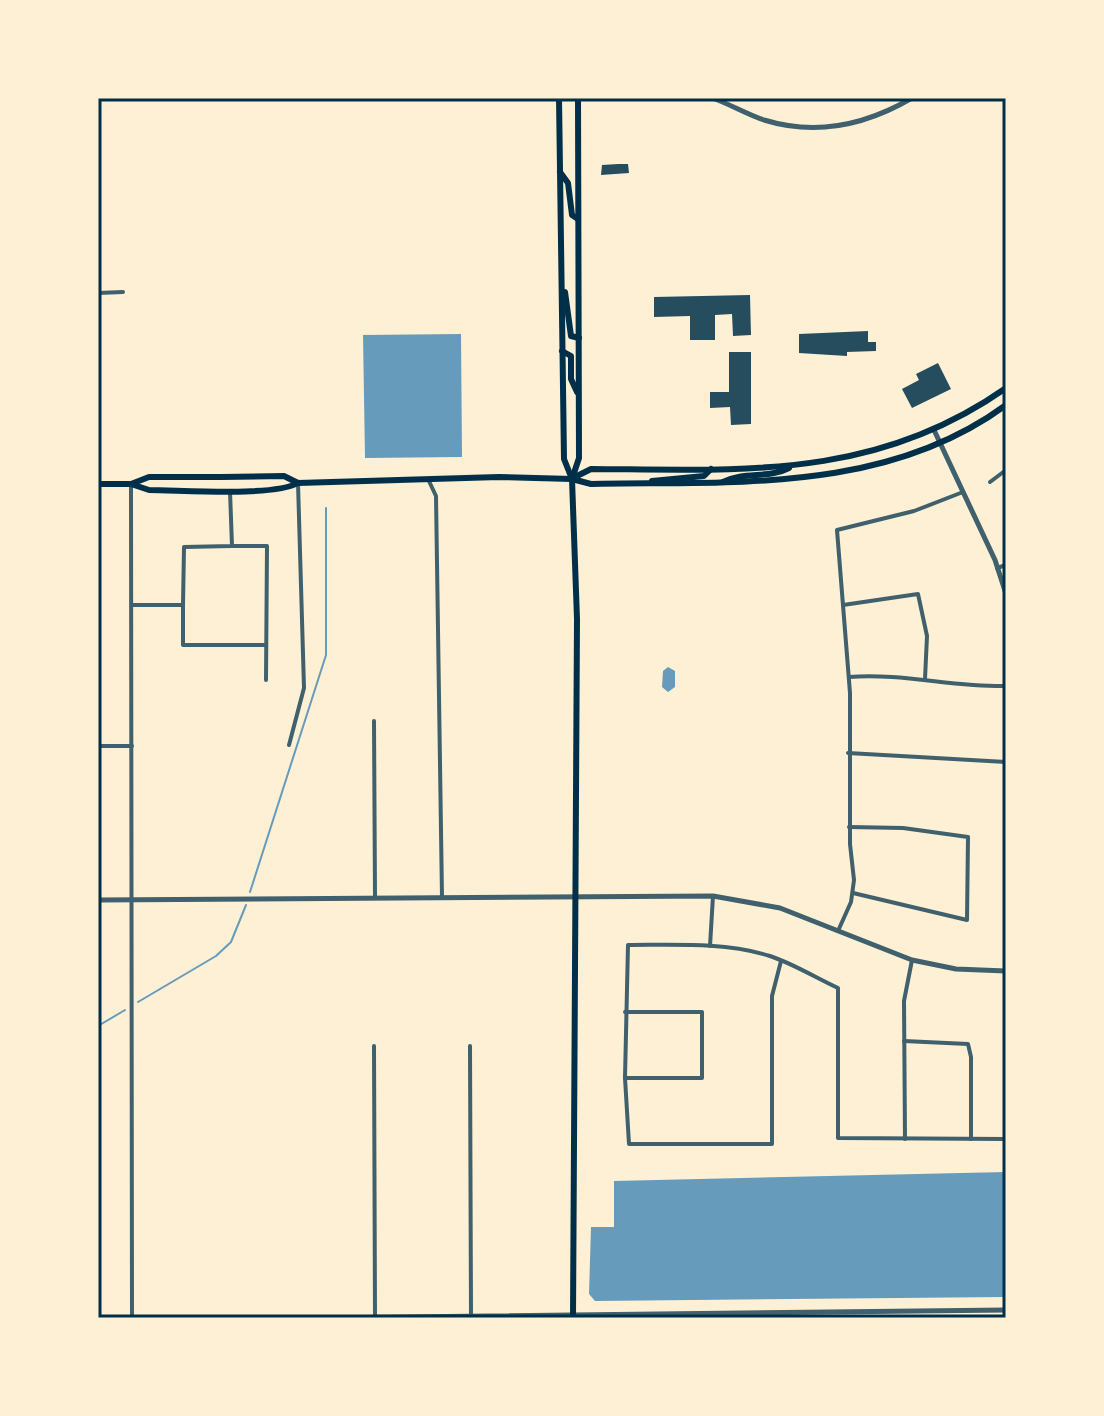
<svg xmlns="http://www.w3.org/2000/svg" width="1104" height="1416" font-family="'PT Serif',serif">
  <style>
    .water { fill: #669bbc }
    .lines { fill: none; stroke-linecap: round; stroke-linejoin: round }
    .stream { stroke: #669bbc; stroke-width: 2 }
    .building { fill: #264d5e }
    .minor { stroke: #3f606c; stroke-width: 4 }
    .tertiary { stroke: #3f606c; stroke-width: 5 }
    .secondary { stroke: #003049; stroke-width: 6 }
    .neatline { fill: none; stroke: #003049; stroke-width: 3 }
  </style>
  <rect width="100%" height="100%" fill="#fdf0d5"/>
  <!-- water -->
  <g class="water">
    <path d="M461,334L462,457L365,458L363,335Z"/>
    <path d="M668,667L675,671V687L668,692L662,687L663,671Z"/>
    <path d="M1006,1172V1297L595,1301L589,1294L591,1227H614V1181Z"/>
  </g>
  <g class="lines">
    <!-- stream -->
    <g class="stream">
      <path d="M250,892L326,655V508"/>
      <path d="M138,1002L216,956L231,942L246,905"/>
      <path d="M98,1026L125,1010"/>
    </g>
  </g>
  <!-- building -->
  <g class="building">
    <path d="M618,164H628L629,173L601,175L602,165Z"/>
    <path d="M750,295L751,335L733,336L732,314L715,315V340H690V316L654,317V297Z"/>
    <path d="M868,331V342H876V351L847,352V356L799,353V334Z"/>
    <path d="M729,352H751V424L731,425L730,407L710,408V392H729Z"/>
    <path d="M938,363L951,389L912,408L902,389L919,380L916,374Z"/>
  </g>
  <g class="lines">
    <!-- minor -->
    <g class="minor">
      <path d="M98,293L123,292"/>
      <path d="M428,479L436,496L442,897"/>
      <path d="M990,482L1006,470"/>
      <path d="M131,484L132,1318"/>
      <path d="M232,546H267L266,680"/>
      <path d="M997,568L1006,565"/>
      <path d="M132,605H183L184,547L232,546L230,491"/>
      <path d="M183,605V645H265"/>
      <path d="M843,605L918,594L927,636L925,679"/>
      <path d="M849,677C902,673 953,687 1006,686"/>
      <path d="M374,721L375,897"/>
      <path d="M289,745L304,688L298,483"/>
      <path d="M98,746H132"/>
      <path d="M848,753L1006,762"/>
      <path d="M849,827L903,828L968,837L967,920L853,893"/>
      <path d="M838,931L851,902L854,880L850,844V693L837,530L914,511L963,492"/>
      <path d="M710,946L713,896"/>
      <path d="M781,961L772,996V1144H629L625,1078L628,945C675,945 725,942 770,956C794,964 816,978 838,988V1138L1006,1139"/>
      <path d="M625,1012H702V1078H625"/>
      <path d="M904,1041L968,1044L971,1057V1139"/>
      <path d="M374,1046L375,1318"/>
      <path d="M470,1046L471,1315"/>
      <path d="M905,1139L904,1001L912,960"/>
    </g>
    <!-- tertiary -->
    <g class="tertiary">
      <path d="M712,98C730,104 746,114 764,120C816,136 866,125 912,98"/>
      <path d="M934,430L995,560L1006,594"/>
      <path d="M98,900L713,896L780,908L912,960L956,969L1006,971"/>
      <path d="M320,1318L1006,1310"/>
    </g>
    <!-- secondary -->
    <g class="secondary">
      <path d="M559,98L564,459L572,479L577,619L573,1318"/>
      <path d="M560,172L568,183L572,215L578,219"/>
      <path d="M565,292L571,336L579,338"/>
      <path d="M562,351L571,356V379L577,392"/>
      <path d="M573,478L591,469C744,470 875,480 1006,388"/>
      <path d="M572,479L579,458L578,98"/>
      <path d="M652,481L704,476L711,469"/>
      <path d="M723,482C745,471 768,479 789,468"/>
      <path d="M98,484H131L149,477H221L284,476L298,483L499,477L572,479L591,484C734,481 885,494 1006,405"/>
      <path d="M131,484L149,490C182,490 273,497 298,483"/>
    </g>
  </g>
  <!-- border -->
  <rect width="1104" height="1416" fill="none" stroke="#fdf0d5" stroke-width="200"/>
  <rect x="100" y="100" width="904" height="1216" class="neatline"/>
</svg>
